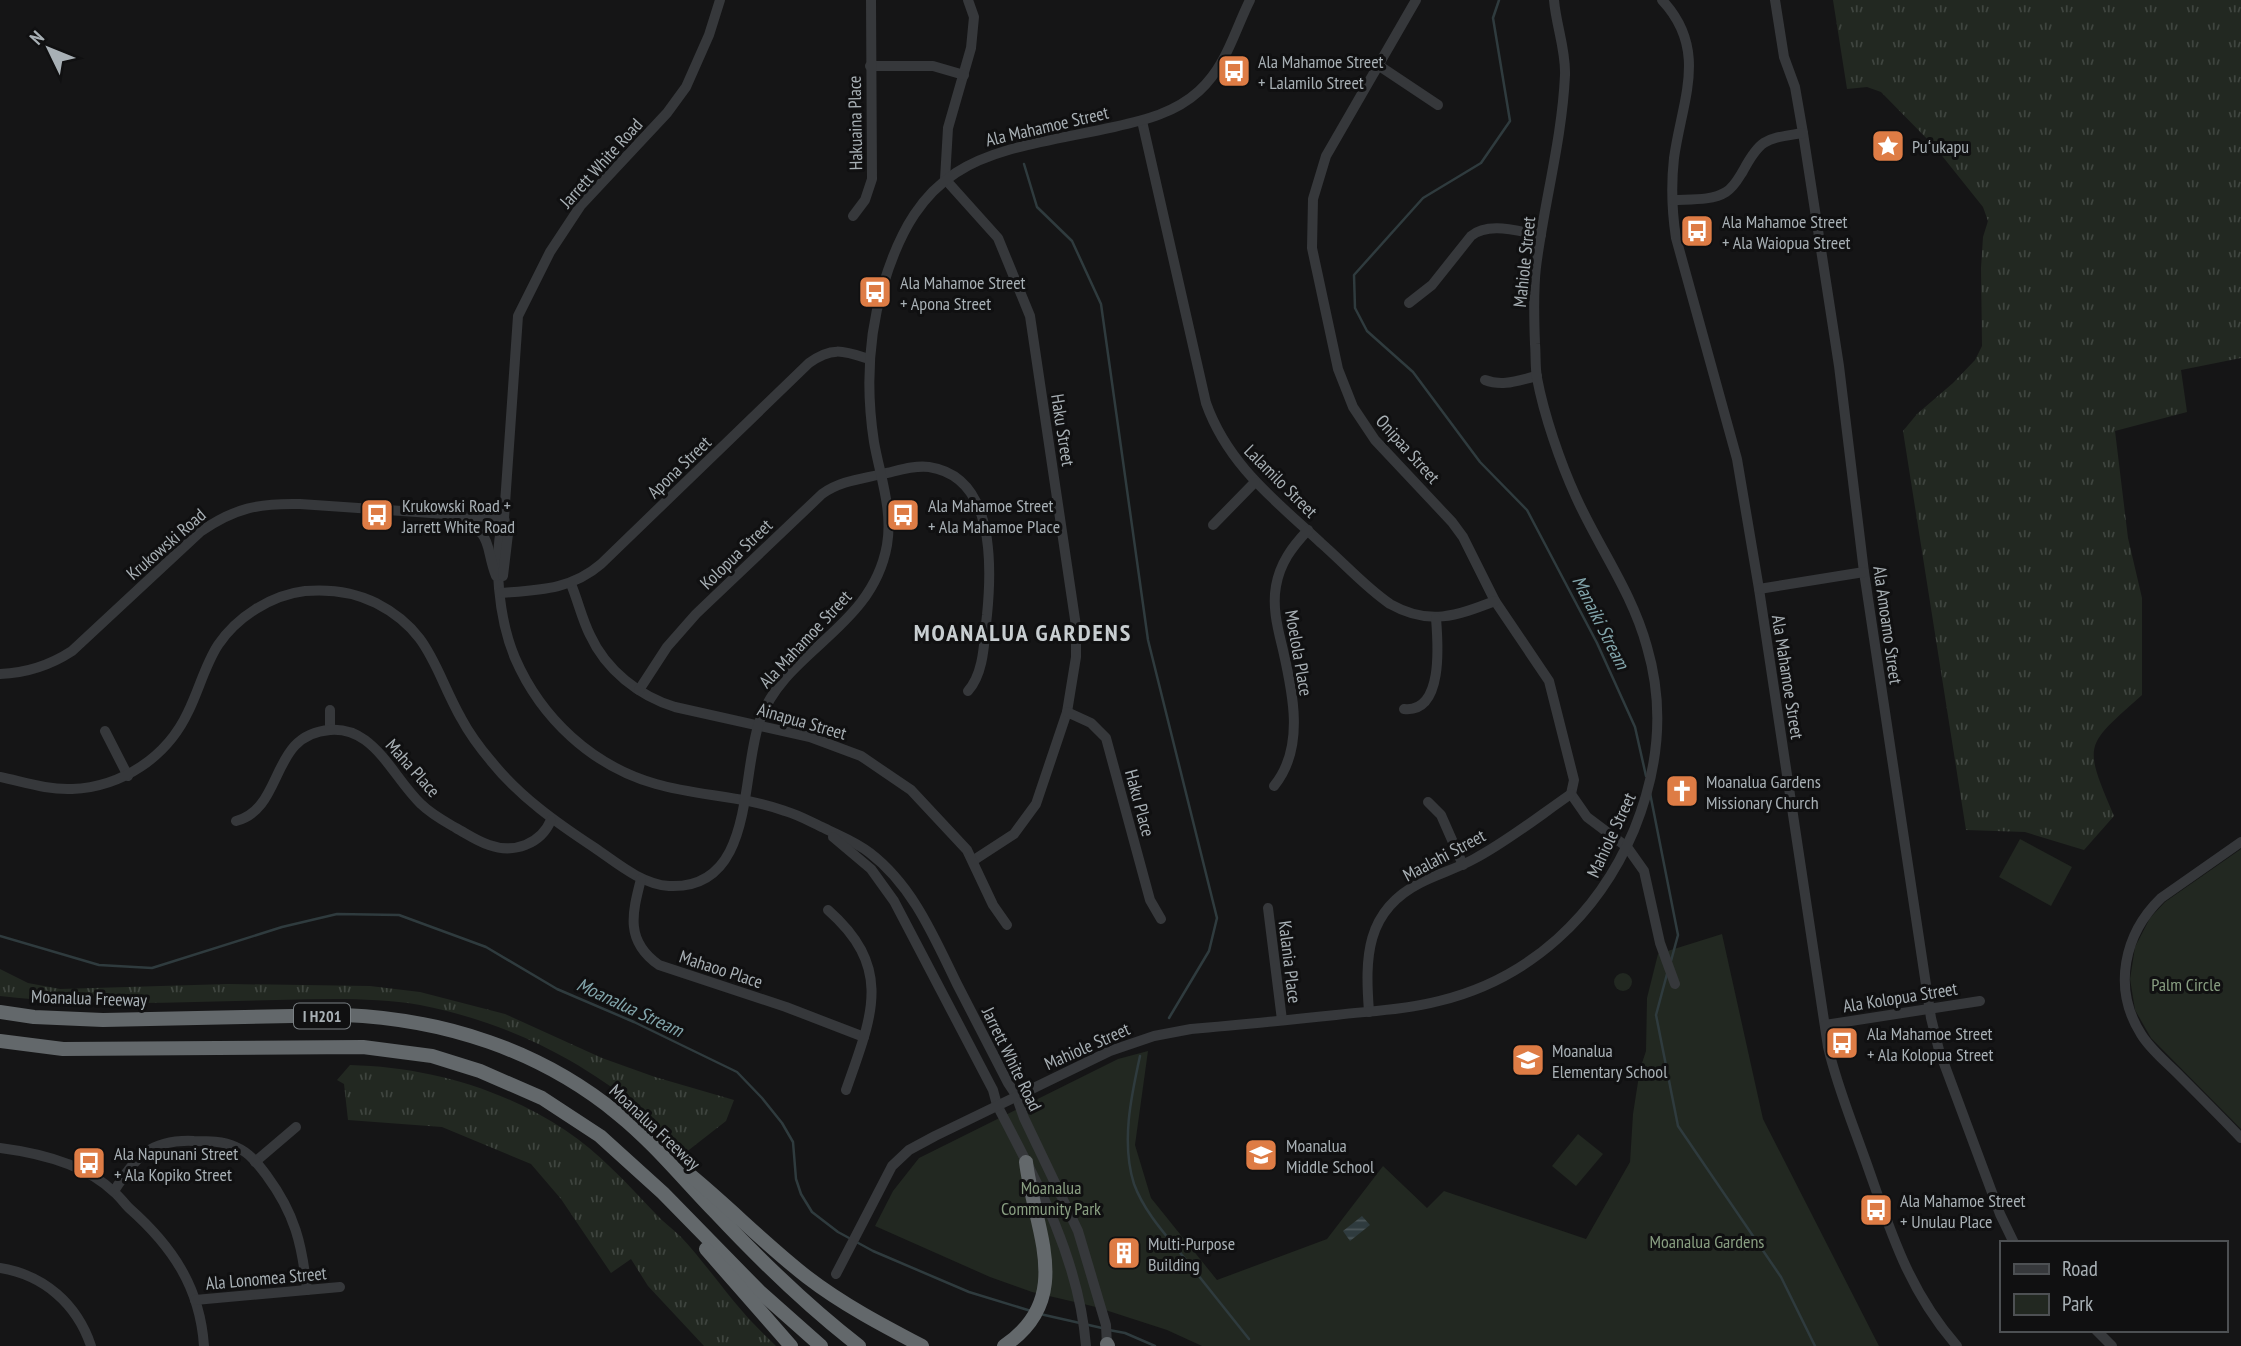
<svg xmlns="http://www.w3.org/2000/svg" width="2241" height="1346" font-family="'PT Sans Narrow',sans-serif">
  <style>
    .grass { fill: url(#grass-tufts) }
    .park { fill: #222821 }
    .water { fill: url(#water-rules) }
    .lines { fill: none; stroke-linecap: round; stroke-linejoin: round }
    .stream { stroke: #2f3b3e; stroke-width: 2.5 }
    .minor { stroke: #36383b; stroke-width: 10 }
    .highway { stroke: #63686b; stroke-width: 14 }
    .labels { text-anchor: middle; dominant-baseline: central; stroke-width: 6; stroke-linejoin: round; paint-order: stroke }
    .shield { fill: #101011; stroke: #7a8084; stroke-width: 2 }
    .shield-label { font-size: 16px; font-weight: bold; fill: #a8b0b5 }
    .poi-label { font-size: 18px; fill: #a8b0b5; stroke: #101011; text-anchor: start }
    .street-label { font-size: 18px; fill: #a8b0b5; stroke: #101011 }
    .park-label { font-size: 18px; fill: #889e81; stroke: #101011 }
    .water-label { font-size: 19px; font-style: italic; fill: #83a6ac; stroke: #101011 }
    .district-label { font-size: 24px; font-weight: bold; letter-spacing: 2px; fill: #c8ced1; stroke: #101011 }
  </style>
  <defs>
    <pattern id="grass-tufts" width="24" height="20" patternUnits="userSpaceOnUse" patternTransform="scale(1.75)"><rect width="24" height="20" fill="#222821"/><path d="M3 7l-1-3M5 7V3M7 7l1-3M15 17l-1-3M17 17v-4M19 17l1-3" fill="none" stroke="#3f453f"/></pattern>
    <pattern id="water-rules" width="6" height="5" patternUnits="userSpaceOnUse" patternTransform="scale(1.75)"><rect width="6" height="5" fill="#2f3b3e"/><path d="M0 2.5h6" fill="none" stroke="#4a5558"/></pattern>
  </defs>
  <rect width="100%" height="100%" fill="#151516"/>
  <!-- grass -->
  <g class="grass">
    <path d="M1833,0H2241V358L2181,370L2187,412L2115,431L2128,538L2142,598V695C2084,747 2083,743 2114,816L2084,850L2025,832L1966,830L1903,431L1917,414L1953,383L1975,360L1982,346L1981,268L1983,237L1988,221L1983,207L1935,147L1881,92L1867,87L1847,89Z"/>
    <path d="M0,969L28,983L60,989L228,984L370,986L420,992L505,1014L602,1058L655,1077L734,1100L726,1121L685,1153C669,1139 655,1123 639,1109C618,1090 593,1074 569,1060C523,1034 472,1015 420,1005C373,997 324,999 276,1000C184,1002 92,1007 0,996Z"/>
    <path d="M350,1065C426,1067 502,1088 565,1130C600,1153 626,1183 655,1213C663,1222 673,1229 682,1238C704,1262 722,1288 743,1312C753,1324 765,1335 776,1346H704L648,1286L631,1259L611,1273L561,1199L531,1164L442,1127L348,1120L344,1084L337,1080Z"/>
  </g>
  <!-- park -->
  <g class="park">
    <path d="M2020,839L2072,867L2051,906L1999,877Z"/>
    <path d="M2241,849V1129L2151,1038L2135,1010L2130,979L2135,947L2150,918L2165,902Z"/>
    <path d="M1722,934L1763,1119L1879,1346H1202L1167,1330L1096,1307L1032,1292L990,1277L875,1226L893,1191L919,1158L1118,1059L1148,1051L1135,1145L1151,1198L1217,1280L1327,1239L1383,1166L1427,1208L1444,1191L1586,1239L1630,1162L1633,1114L1640,1069L1646,1051L1647,998L1658,954Z"/>
    <circle cx="1623" cy="982" r="9"/>
    <path d="M1578,1134L1603,1154L1576,1186L1552,1166Z"/>
  </g>
  <!-- water -->
  <path class="water" d="M1362,1216L1370,1225L1350,1241L1343,1231Z"/>
  <g class="lines">
    <!-- stream -->
    <g class="stream">
      <path d="M1499,0L1493,18L1510,121L1481,163L1423,198L1354,275L1355,308L1367,331L1413,372L1480,462L1527,510L1597,643L1635,727L1646,776"/>
      <path d="M1024,164L1037,207L1072,241L1101,304L1148,640L1217,918L1209,951L1169,1018"/>
      <path d="M1650,793L1678,935L1671,961"/>
      <path d="M0,936L99,965L152,968L282,927L337,914L399,915L486,947L557,989L634,1022L737,1072L762,1098L782,1123L793,1142L796,1179L801,1194L812,1212L838,1232L873,1251L969,1292L1031,1311"/>
      <path d="M1667,974L1656,1015L1678,1126L1781,1277L1815,1346"/>
      <path d="M1140,1056C1131,1097 1121,1143 1134,1184C1144,1211 1164,1233 1182,1255C1204,1283 1227,1311 1249,1339"/>
      <path d="M1040,1314L1102,1328"/>
      <path d="M1109,1330L1125,1333L1155,1346"/>
    </g>
    <!-- minor -->
    <g class="minor">
      <path d="M720,0L709,35L686,87L667,113L581,205L550,252L518,316L504,518C492,557 499,620 515,658C541,718 592,766 656,784C698,796 744,796 785,811C799,815 811,822 824,828C840,836 856,842 870,853C913,886 934,937 957,984C974,1017 991,1050 1008,1083L1016,1095L1024,1118L1078,1231L1106,1325L1107,1346"/>
      <path d="M968,0L974,17L971,48L948,128L945,179L998,238L1030,316L1076,626V657L1067,712L1036,804L1014,834L974,860"/>
      <path d="M1416,0L1326,156L1313,199L1312,248L1338,369L1353,407L1375,440L1452,522L1463,537L1495,601L1549,681L1574,780L1571,794L1587,817L1627,847L1644,871L1660,943L1675,984"/>
      <path d="M1662,0C1709,50 1682,100 1674,158C1671,185 1672,212 1676,238L1737,459L1759,589L1828,1047C1837,1086 1852,1122 1865,1159C1890,1229 1907,1289 1957,1346"/>
      <path d="M1775,0L1784,57L1795,87L1803,133L1839,366L1864,572L1931,1018L1939,1050L2000,1214L2014,1243"/>
      <path d="M1378,65L1438,105"/>
      <path d="M870,66H933L964,75"/>
      <path d="M1142,121L1206,403C1228,465 1275,500 1321,543C1344,563 1365,587 1390,604C1429,626 1456,616 1495,601"/>
      <path d="M1673,200C1689,199 1712,201 1726,192C1734,187 1738,179 1743,171C1761,137 1767,139 1803,133"/>
      <path d="M853,216L865,200L872,179L871,0"/>
      <path d="M1409,303L1432,285L1471,236C1489,221 1520,232 1541,235"/>
      <path d="M1485,380C1503,387 1519,380 1537,376"/>
      <path d="M457,518C495,534 484,545 496,576"/>
      <path d="M1213,525L1255,482"/>
      <path d="M503,576L508,534L504,518"/>
      <path d="M571,584C578,601 582,619 590,635C606,670 639,696 675,707L810,737L861,756L911,790L967,850L993,905L1007,925"/>
      <path d="M1759,589L1864,572"/>
      <path d="M500,593C538,590 571,590 601,564L809,363C832,346 844,351 869,359"/>
      <path d="M0,674C27,673 49,666 72,651L200,532C234,508 259,503 300,504L504,518"/>
      <path d="M639,690L667,647L696,614L822,494C840,481 861,479 882,474C897,471 913,465 929,467C995,477 992,565 987,615C984,639 985,672 968,691"/>
      <path d="M1404,709C1444,713 1438,643 1436,618"/>
      <path d="M330,710V730"/>
      <path d="M1067,712L1091,723L1106,738L1150,900L1161,919"/>
      <path d="M105,731L128,776"/>
      <path d="M0,777C24,782 47,790 72,789C122,787 167,757 188,712C199,690 205,665 218,645C237,617 271,595 305,591C329,589 354,592 376,603C431,631 434,670 461,718C469,733 480,748 491,761C520,797 557,823 595,848C617,863 641,884 669,886C756,890 740,774 760,720C785,650 872,629 887,545C893,510 880,476 874,442C866,390 868,337 883,286C923,151 993,153 1114,127C1145,120 1175,113 1199,91C1227,65 1234,32 1250,0"/>
      <path d="M1274,786C1305,748 1293,694 1283,650C1278,629 1272,608 1276,586C1280,563 1292,547 1308,530"/>
      <path d="M1428,802L1441,815L1463,865"/>
      <path d="M236,821C285,808 269,734 330,730C342,729 355,733 365,740C387,756 401,785 421,804C431,814 444,821 456,828C467,834 477,841 489,845C514,854 541,844 551,820"/>
      <path d="M833,837L871,869L894,901L993,1090L997,1105C1037,1181 1079,1259 1086,1346"/>
      <path d="M2241,842L2161,898C2124,934 2112,988 2141,1034C2150,1049 2165,1061 2177,1073C2198,1094 2220,1116 2241,1138"/>
      <path d="M641,879C632,914 625,941 659,965L786,1007L864,1037"/>
      <path d="M1268,908L1282,1020"/>
      <path d="M828,910C895,969 871,1018 846,1090"/>
      <path d="M1369,1012C1365,958 1365,911 1420,883C1437,874 1456,869 1474,859C1508,841 1539,816 1571,794"/>
      <path d="M1825,1025L1980,1001"/>
      <path d="M0,1148C39,1153 85,1164 114,1192C120,1197 124,1203 129,1208C172,1246 200,1287 204,1346"/>
      <path d="M255,1162L296,1127"/>
      <path d="M114,1191C136,1157 150,1139 194,1141C208,1141 223,1141 236,1147C250,1153 258,1164 267,1176C295,1214 302,1244 307,1290"/>
      <path d="M0,1268C44,1275 77,1304 91,1346"/>
      <path d="M836,1274L892,1166L909,1150L935,1136L1110,1051L1154,1036L1191,1029C1239,1025 1288,1020 1336,1015C1370,1011 1405,1010 1439,1001C1530,979 1598,915 1634,830C1658,771 1665,708 1647,647C1632,592 1599,548 1576,497C1560,462 1544,415 1537,378C1535,367 1536,355 1535,344C1534,318 1533,293 1536,267C1544,203 1562,140 1565,75C1566,50 1556,25 1554,0"/>
      <path d="M195,1300L340,1287"/>
      <path d="M2096,1330L2112,1346"/>
    </g>
    <!-- highway -->
    <g class="highway">
      <path d="M0,1012L34,1017L103,1020L344,1015C444,1019 540,1050 618,1114C654,1143 683,1179 715,1212C760,1260 807,1306 859,1346"/>
      <path d="M0,1041L63,1049L363,1047L432,1056L480,1071L542,1098L600,1136L663,1193L759,1291L821,1346"/>
      <path d="M690,1175C730,1208 766,1245 807,1277C842,1304 882,1325 922,1346"/>
      <path d="M706,1249L791,1346"/>
      <path d="M1107,1344L1108,1346"/>
      <path d="M1004,1346C1076,1298 1034,1229 1026,1162"/>
    </g>
  </g>
  <!-- icons -->
  <defs>
    <symbol id="bus-square" viewBox="-11 -11 22 22"><rect x="-9" y="-9" width="18" height="18" rx="4" fill="#de7c45" stroke="#101011"/><path d="M-5-6H5V4H4V6H2V4H-2V6H-4V4H-5ZM-3.5-4V0h7V-4ZM-3.5 1.2v1.5H-2V1.2ZM2 1.2v1.5H3.5V1.2Z" fill="#fff"/></symbol>
    <symbol id="sight-square" viewBox="-11 -11 22 22"><rect x="-9" y="-9" width="18" height="18" rx="4" fill="#de7c45" stroke="#101011"/><path d="M0-6L1.8-2.2L6-1.7L2.9 1.2L3.7 5.4L0 3.3L-3.7 5.4L-2.9 1.2L-6-1.7L-1.8-2.2Z" fill="#fff"/></symbol>
    <symbol id="church-square" viewBox="-11 -11 22 22"><rect x="-9" y="-9" width="18" height="18" rx="4" fill="#de7c45" stroke="#101011"/><path d="M-1.2-6h2.4v3.5h3.3v2.4h-3.3V6h-2.4V-.1h-3.3v-2.4h3.3Z" fill="#fff"/></symbol>
    <symbol id="school-square" viewBox="-11 -11 22 22"><rect x="-9" y="-9" width="18" height="18" rx="4" fill="#de7c45" stroke="#101011"/><path d="M0-5L7-2L0 1L-7-2ZM-4 1L0 2.5L4 1V4Q0 6-4 4Z" fill="#fff"/></symbol>
    <symbol id="building-square" viewBox="-11 -11 22 22"><rect x="-9" y="-9" width="18" height="18" rx="4" fill="#de7c45" stroke="#101011"/><path d="M-4-6H4V6H1V3H-1V6H-4ZM-2.5-4.3h1.7v1.8h-1.7ZM.8-4.3h1.7v1.8H.8ZM-2.5-1h1.7V.8h-1.7ZM.8-1h1.7V.8H.8Z" fill="#fff"/></symbol>
  </defs>
  <g fill-rule="evenodd">
    <use href="#bus-square" x="1215" y="52" width="38" height="38"/>
    <use href="#sight-square" x="1869" y="127" width="38" height="38"/>
    <use href="#bus-square" x="1678" y="212" width="38" height="38"/>
    <use href="#bus-square" x="856" y="273" width="38" height="38"/>
    <use href="#bus-square" x="358" y="496" width="38" height="38"/>
    <use href="#bus-square" x="884" y="496" width="38" height="38"/>
    <use href="#church-square" x="1663" y="772" width="38" height="38"/>
    <use href="#bus-square" x="1823" y="1024" width="38" height="38"/>
    <use href="#school-square" x="1509" y="1041" width="38" height="38"/>
    <use href="#school-square" x="1242" y="1136" width="38" height="38"/>
    <use href="#bus-square" x="70" y="1144" width="38" height="38"/>
    <use href="#bus-square" x="1857" y="1191" width="38" height="38"/>
    <use href="#building-square" x="1105" y="1234" width="38" height="38"/>
  </g>
  <g class="labels">
    <!-- shield labels -->
    <rect class="shield" x="294" y="1003.5" width="56" height="25" rx="5"/>
    <g class="shield-label">
      <text x="322" y="1016">I H201</text>
    </g>
    <!-- poi labels -->
    <g class="poi-label">
      <text x="1258" y="61">Ala Mahamoe Street<tspan x="1258" dy="21">+ Lalamilo Street</tspan></text>
      <text x="1912" y="146">Puʻukapu</text>
      <text x="1722" y="221">Ala Mahamoe Street<tspan x="1722" dy="21">+ Ala Waiopua Street</tspan></text>
      <text x="900" y="282">Ala Mahamoe Street<tspan x="900" dy="21">+ Apona Street</tspan></text>
      <text x="402" y="505">Krukowski Road +<tspan x="402" dy="21">Jarrett White Road</tspan></text>
      <text x="928" y="505">Ala Mahamoe Street<tspan x="928" dy="21">+ Ala Mahamoe Place</tspan></text>
      <text x="1706" y="781">Moanalua Gardens<tspan x="1706" dy="21">Missionary Church</tspan></text>
      <text x="1867" y="1033">Ala Mahamoe Street<tspan x="1867" dy="21">+ Ala Kolopua Street</tspan></text>
      <text x="1552" y="1050">Moanalua<tspan x="1552" dy="21">Elementary School</tspan></text>
      <text x="1286" y="1145">Moanalua<tspan x="1286" dy="21">Middle School</tspan></text>
      <text x="114" y="1153">Ala Napunani Street<tspan x="114" dy="21">+ Ala Kopiko Street</tspan></text>
      <text x="1900" y="1200">Ala Mahamoe Street<tspan x="1900" dy="21">+ Unulau Place</tspan></text>
      <text x="1148" y="1243">Multi-Purpose<tspan x="1148" dy="21">Building</tspan></text>
    </g>
    <!-- street labels -->
    <g class="street-label">
      <text transform="translate(855 123) rotate(-91)">Hakuaina Place</text>
      <text transform="translate(1047 126) rotate(-13)">Ala Mahamoe Street</text>
      <text transform="translate(601 163) rotate(-48)">Jarrett White Road</text>
      <text transform="translate(1524 262) rotate(-84)">Mahiole Street</text>
      <text transform="translate(1063 430) rotate(81)">Haku Street</text>
      <text transform="translate(1408 449) rotate(48)">Onipaa Street</text>
      <text transform="translate(679 467) rotate(-44)">Apona Street</text>
      <text transform="translate(1281 481) rotate(45)">Lalamilo Street</text>
      <text transform="translate(166 544) rotate(-41)">Krukowski Road</text>
      <text transform="translate(736 554) rotate(-44)">Kolopua Street</text>
      <text transform="translate(1888 625) rotate(82)">Ala Amoamo Street</text>
      <text transform="translate(805 639) rotate(-47)">Ala Mahamoe Street</text>
      <text transform="translate(1299 653) rotate(80)">Moelola Place</text>
      <text transform="translate(1788 677) rotate(81)">Ala Mahamoe Street</text>
      <text transform="translate(802 721) rotate(16)">Ainapua Street</text>
      <text transform="translate(413 768) rotate(48)">Maha Place</text>
      <text transform="translate(1140 803) rotate(75)">Haku Place</text>
      <text transform="translate(1611 835) rotate(-65)">Mahiole Street</text>
      <text transform="translate(1444 855) rotate(-28)">Maalahi Street</text>
      <text transform="translate(1290 962) rotate(83)">Kalania Place</text>
      <text transform="translate(721 969) rotate(18)">Mahaoo Place</text>
      <text transform="translate(1900 997) rotate(-9)">Ala Kolopua Street</text>
      <text transform="translate(89 998) rotate(2)">Moanalua Freeway</text>
      <text transform="translate(1087 1046) rotate(-24)">Mahiole Street</text>
      <text transform="translate(1012 1059) rotate(64)">Jarrett White Road</text>
      <text transform="translate(655 1127) rotate(43)">Moanalua Freeway</text>
      <text transform="translate(266 1278) rotate(-5)">Ala Lonomea Street</text>
    </g>
    <!-- park labels -->
    <g class="park-label">
      <text x="2186" y="984">Palm Circle</text>
      <text x="1051" y="1187">Moanalua<tspan x="1051" dy="21">Community Park</tspan></text>
      <text x="1707" y="1241">Moanalua Gardens</text>
    </g>
    <!-- water labels -->
    <g class="water-label">
      <text transform="translate(1601 622) rotate(63)">Manaiki Stream</text>
      <text transform="translate(630 1007) rotate(25)">Moanalua Stream</text>
    </g>
    <!-- district labels -->
    <g class="district-label">
      <text x="1023" y="632">MOANALUA GARDENS</text>
    </g>
  </g>
  <!-- legend -->
  <rect x="2000" y="1241" width="228" height="91" fill="#101011" stroke="#4d5053" stroke-width="2"/>
  <rect x="2014" y="1264" width="35" height="10" fill="#36383b" stroke="#4d5053" stroke-width="2"/>
  <text x="2062" y="1276" font-size="21" fill="#a8b0b5">Road</text>
  <rect x="2014" y="1294" width="35" height="21" fill="#222821" stroke="#4d5053" stroke-width="2"/>
  <text x="2062" y="1311" font-size="21" fill="#a8b0b5">Park</text>
  <!-- north arrow -->
  <g transform="translate(49 49) rotate(313)" stroke="#101011" stroke-width="5" paint-order="stroke">
  <path d="M0-5L12 26L0 18L-12 26Z" fill="#a8b0b5"/>
  <text y="-10" font-size="19" font-weight="bold" text-anchor="middle" fill="#a8b0b5">N</text>
  </g>
</svg>
